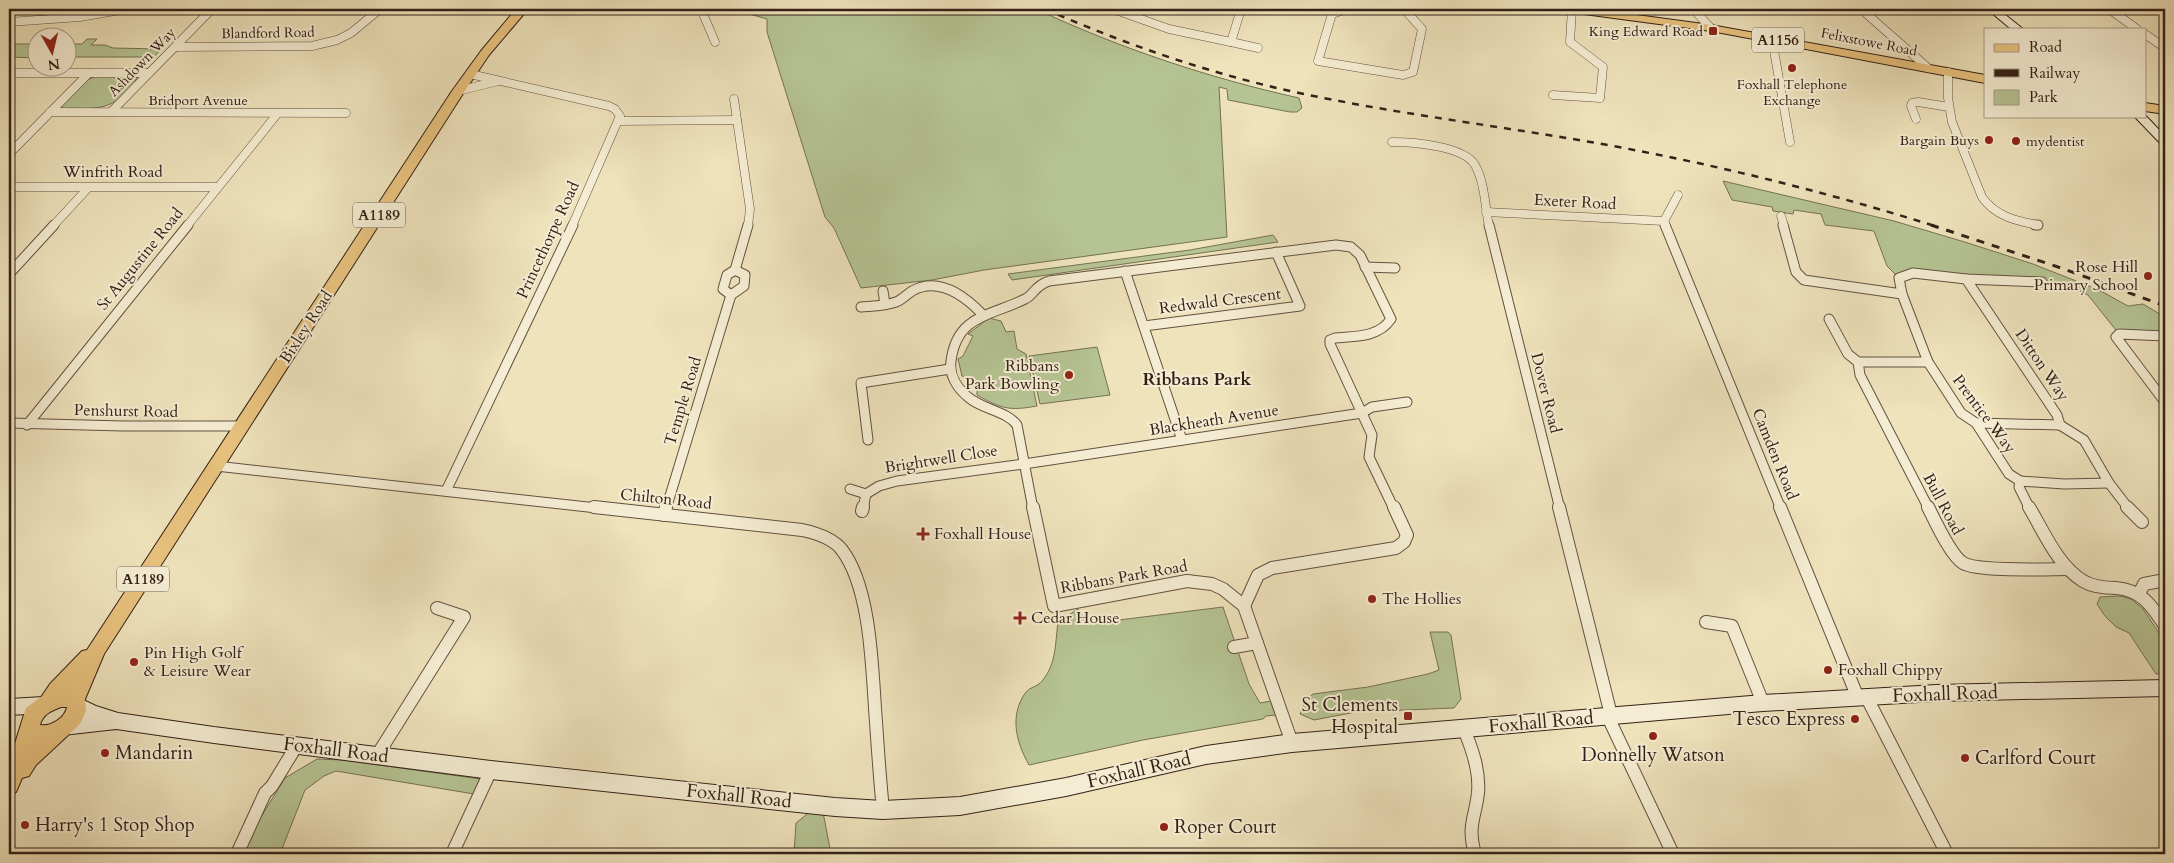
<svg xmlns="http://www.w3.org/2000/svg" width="2174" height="863" font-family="Cardo,serif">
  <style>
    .green { fill: #b6c493; stroke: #747255 }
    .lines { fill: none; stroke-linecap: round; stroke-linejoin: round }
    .street-far2-casing { stroke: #625140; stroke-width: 9 }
    .street-far1-casing { stroke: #625140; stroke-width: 11 }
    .street-casing { stroke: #625140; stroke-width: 14 }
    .secondary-casing { stroke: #332017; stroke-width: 2 }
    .primary-casing { stroke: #332017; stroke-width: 2 }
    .street-far2 { stroke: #f5edd3; stroke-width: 8 }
    .street-far1 { stroke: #f5edd3; stroke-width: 9 }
    .street { stroke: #f5edd3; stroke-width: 12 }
    .secondary { fill: #f5edd3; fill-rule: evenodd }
    .primary { fill: #e8c27e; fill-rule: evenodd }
    .rail-far1 { stroke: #332017; stroke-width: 2.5; stroke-dasharray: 7 7; stroke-linecap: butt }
    .rail { stroke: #332017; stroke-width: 3; stroke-dasharray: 8 8; stroke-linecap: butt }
    .poi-dot { fill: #8f2418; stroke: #f5edd3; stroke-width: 2 }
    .labels { text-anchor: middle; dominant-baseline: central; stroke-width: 4; stroke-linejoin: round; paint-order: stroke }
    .far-poi-label { font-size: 14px; fill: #332017; stroke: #f5edd3; text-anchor: end }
    .far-street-label { font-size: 14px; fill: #332017; stroke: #f5edd3 }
    .shield { fill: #f5edd3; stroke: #6d5e4f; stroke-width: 1 }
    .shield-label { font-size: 15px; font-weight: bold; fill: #332017 }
    .street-label { font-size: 16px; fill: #332017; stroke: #f5edd3 }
    .poi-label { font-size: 16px; fill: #332017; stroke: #f5edd3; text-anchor: start }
    .neighbourhood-label { font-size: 18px; font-weight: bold; fill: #332017; stroke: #f5edd3 }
    .near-street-label { font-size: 19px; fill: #332017; stroke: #f5edd3 }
    .near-poi-label { font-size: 19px; fill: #332017; stroke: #f5edd3; text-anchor: start }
  </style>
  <rect width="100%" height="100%" fill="#efe3bc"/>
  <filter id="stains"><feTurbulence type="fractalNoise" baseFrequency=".004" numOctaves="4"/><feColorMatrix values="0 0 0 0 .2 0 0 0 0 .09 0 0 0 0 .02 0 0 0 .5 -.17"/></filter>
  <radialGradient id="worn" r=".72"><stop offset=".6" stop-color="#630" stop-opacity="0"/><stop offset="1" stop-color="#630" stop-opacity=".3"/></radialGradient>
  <!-- green -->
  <g class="green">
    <path d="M745,9H1036C1119,48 1209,78 1299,98L1302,108L1297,112H1290L1228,100L1227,89L1219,87L1227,237L984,270L932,280L861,288L834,228L825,217L767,32V19L746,13Z"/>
    <path d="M87,39H97L91,45H105L113,48L161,49L154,57H68V44H82Z"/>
    <path d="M9,44H37V58L9,57Z"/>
    <path d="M96,76H135L137,78C117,111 97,109 63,109L61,107L85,81Z"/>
    <path d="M1723,181L1894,221L1968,243L2033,264L2099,290L2128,306L2143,304L2165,317V335L2119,334L2088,295L2061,282L1913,273L1899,278L1887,266L1874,231L1825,225L1821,214L1794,210L1793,214L1773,211L1772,207L1732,200Z"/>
    <path d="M1273,235L1278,242L1012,280L1008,274L1190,250Z"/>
    <path d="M989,318L1001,321L1006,332L1014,331L1017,349L1026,354L1037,406C1009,411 1002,409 977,395V390L966,377L962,376L958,359L963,356L973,336L968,334Z"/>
    <path d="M1097,347L1110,395L1040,404L1029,356Z"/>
    <path d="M2120,596L2131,599L2143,609L2165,642V674H2156L2129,633L2116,627L2105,616L2097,604L2100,597Z"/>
    <path d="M1223,607L1249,684L1260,703L1271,701L1276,715L1266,716L1263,719L1143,740L1029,765C1016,742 1009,715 1026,692C1029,688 1035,687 1039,684C1043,681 1048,673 1050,668C1056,655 1056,636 1058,622L1078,609L1087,624Z"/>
    <path d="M1430,632H1448L1451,635L1461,699L1454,708L1356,712L1314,720L1300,714L1306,700L1313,694L1368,687L1428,674L1439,670Z"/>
    <path d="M317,759L342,760L481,779L474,794L336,771L324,776L305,790L280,854H242L251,833L285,778Z"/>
    <path d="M811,811L823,812L831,854H794L796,823Z"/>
  </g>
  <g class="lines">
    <defs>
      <g id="street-far2">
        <path d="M701,9L715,42"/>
        <path d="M1113,9L1169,29L1231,42L1241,9"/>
        <path d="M1347,9L1332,14L1318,61L1403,75L1413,72L1422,29L1404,9"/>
        <path d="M1693,9L1711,28"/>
        <path d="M1861,9L1928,68"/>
        <path d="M2109,9L2137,29"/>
        <path d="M9,22L80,17L126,9"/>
        <path d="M2145,34L2165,48"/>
        <path d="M1772,39L1790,142"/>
        <path d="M1231,42L1258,48"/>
        <path d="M175,47L312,46L337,40L351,33L380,9"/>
        <path d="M1948,72V98L1952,122L1982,197C1995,216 2016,221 2038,225"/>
        <path d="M9,73H149"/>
        <path d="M470,74L609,106L615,109L620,116L572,226"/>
        <path d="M458,91L498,81"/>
        <path d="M1553,95L1600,98L1603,67L1570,42L1572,9"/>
        <path d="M734,99L737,120"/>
        <path d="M50,112L346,113"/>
        <path d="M111,112L212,9"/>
        <path d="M1916,119L1911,106L1912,103L1918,102L1949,107"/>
        <path d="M618,121L737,120L750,209L748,226"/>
        <path d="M1392,142C1413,142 1464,146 1475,165C1485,183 1485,207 1489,226"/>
        <path d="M9,154L89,73"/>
        <path d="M9,187H216"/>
        <path d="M1486,212L1664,221"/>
        <path d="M1781,216L1784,226"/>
        <path d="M1664,221L1666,226"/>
        <path d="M1664,221L1678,195"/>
        <path d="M53,226L88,188"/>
        <path d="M187,226L278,113"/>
      </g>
      <g id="street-far1">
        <path d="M1489,225L1560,509"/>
        <path d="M1665,225L1781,509"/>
        <path d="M1783,225L1796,272L1804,280L1902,294"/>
        <path d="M2035,225H2038"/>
        <path d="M1365,267L1395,268"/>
        <path d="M1125,271L1182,440"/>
        <path d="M9,274L54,225"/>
        <path d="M1966,279L2057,415L2060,425L1976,423"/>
        <path d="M883,291L885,304"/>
        <path d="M731,295L723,289L727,275L735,270L748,225"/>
        <path d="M861,307C873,306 885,306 896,302C902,300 906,295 912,291C939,276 965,296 983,315"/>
        <path d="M1829,319L1848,354L1858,362"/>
        <path d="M1144,326L1300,306L1276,252"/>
        <path d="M2165,336L2119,334L2116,337L2165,402"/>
        <path d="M1928,362L1961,413L1976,423L2009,474L2020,481"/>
        <path d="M9,423L123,426H242"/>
        <path d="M27,425L188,225"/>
        <path d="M868,440L861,383L950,369"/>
        <path d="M216,466L606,509"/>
        <path d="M2109,483L2129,509"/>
        <path d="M850,489L866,494"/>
        <path d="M446,491L573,225"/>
        <path d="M666,509L731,295L744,286L745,275L735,270"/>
        <path d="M863,509L866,494L879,486L897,481L1024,464L1362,413L1372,407L1407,402"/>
        <path d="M1033,509L1017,425C1007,411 983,410 968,397C957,388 949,375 951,361C957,314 992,316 1025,299C1034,295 1034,286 1049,281L1336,245L1351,247L1360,255L1391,319C1378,338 1355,336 1335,338L1330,340V344L1372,435L1369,457L1394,509"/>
        <path d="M1929,509L1860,375L1858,362H1928L1902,294L1899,278L1913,273L1966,279L2042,282"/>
        <path d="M2030,509L2019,487L2020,481L2064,484L2109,483L2084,440L2060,425"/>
      </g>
      <g id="street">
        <path d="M594,507L802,530C816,533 833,538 842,550C872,590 872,673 876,722C878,751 880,781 883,810"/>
        <path d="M1033,507L1054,606L1187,581L1212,584L1223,589L1244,606L1258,575L1272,568L1396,548L1404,542L1407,535L1394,507"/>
        <path d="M1559,507L1611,715"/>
        <path d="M1780,507L1858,698"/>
        <path d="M1928,507C1935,521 1951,556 1963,563C1978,572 2048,569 2068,569"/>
        <path d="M2029,507C2044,532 2058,566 2083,581C2093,587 2105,588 2116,588C2142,590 2152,606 2165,626"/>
        <path d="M2127,507L2142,522"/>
        <path d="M862,511L863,507"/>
        <path d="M664,515L666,507"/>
        <path d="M2139,594L2144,584L2165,580"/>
        <path d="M1244,606L1292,743"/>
        <path d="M1706,622L1732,626L1763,703"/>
        <path d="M1234,647L1257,643"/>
        <path d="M1867,698L1947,854"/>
        <path d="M1607,715L1673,854"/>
        <path d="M1464,729C1472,749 1480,771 1478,793C1475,819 1467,825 1475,854"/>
        <path d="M378,754L464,617L437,608"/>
        <path d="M237,854L265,793L272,786L297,745"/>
        <path d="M452,854L491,770"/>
      </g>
      <g id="secondary">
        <path d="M1987,9H1998L2023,29H2011Z"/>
        <path d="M2145,115L2165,136V145L2161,144L2134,116Z"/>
        <path d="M2165,680V696L1936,701L1763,711L1292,752L1206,764L1066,796L960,815L883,819L835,816L491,779L214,743L116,729L63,735L57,733L54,727L57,721L82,717L71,711L68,705L71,699L77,697L96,706L118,713L214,727L491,761L835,798L883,801L960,797L1066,778L1206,746L1292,734L1763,695L1936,685Z"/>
        <path d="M43,697L49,699L52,705L49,711L43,713L9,715V699Z"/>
      </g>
      <g id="primary">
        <path d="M516,9H528L489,55L464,92L104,654L85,699L86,711L80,724L36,765L29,776L22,778L16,792L9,795V763L26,708L42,696L50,684L82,651L87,650L452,91L481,51ZM61,707H67C65,718 51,727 40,725C43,714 51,711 61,707Z"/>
        <path d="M1563,9H1592L1711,25L1985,75V83L1711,31L1569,12Z"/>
        <path d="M2145,103L2165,106V114L2145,111Z"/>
      </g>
    </defs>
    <!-- street-far2 casing -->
    <use href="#street-far2" class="street-far2-casing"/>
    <!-- street-far1 casing -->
    <use href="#street-far1" class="street-far1-casing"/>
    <!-- street casing -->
    <use href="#street" class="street-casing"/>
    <!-- secondary casing -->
    <use href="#secondary" class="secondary-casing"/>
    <!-- primary casing -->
    <use href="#primary" class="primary-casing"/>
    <!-- street-far2 -->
    <use href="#street-far2" class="street-far2"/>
    <!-- street-far1 -->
    <use href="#street-far1" class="street-far1"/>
    <!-- street -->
    <use href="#street" class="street"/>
    <!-- secondary -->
    <use href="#secondary" class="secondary"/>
    <!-- primary -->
    <use href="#primary" class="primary"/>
    <!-- rail-far1 -->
    <path class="rail-far1" d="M1045,9C1127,45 1211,74 1299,93C1403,115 1508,127 1613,146C1722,166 1829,193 1935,226"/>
    <!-- rail -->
    <path class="rail" d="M1931,225L2061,268L2165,306"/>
  </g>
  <!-- markers -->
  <g class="poi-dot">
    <rect x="1708" y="26" width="10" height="10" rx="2.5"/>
    <circle cx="1792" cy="68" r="5"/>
    <circle cx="1989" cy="140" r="5"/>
    <circle cx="2016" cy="141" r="5"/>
    <circle cx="2148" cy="276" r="5"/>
    <circle cx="1069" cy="375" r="5"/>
    <path d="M920.5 526.5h5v5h5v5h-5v5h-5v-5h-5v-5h5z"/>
    <circle cx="1372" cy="599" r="5"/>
    <path d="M1017.5 610.5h5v5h5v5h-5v5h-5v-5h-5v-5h5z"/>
    <circle cx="134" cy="662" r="5"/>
    <circle cx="1828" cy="670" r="5"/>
    <rect x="1403" y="711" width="10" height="10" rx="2.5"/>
    <circle cx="1855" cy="719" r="5"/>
    <circle cx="1653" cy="736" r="5"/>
    <circle cx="105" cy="753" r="5"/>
    <circle cx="1965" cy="758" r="5"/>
    <circle cx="25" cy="825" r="5"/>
    <circle cx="1164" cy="827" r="5"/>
  </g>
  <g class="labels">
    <!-- far-poi labels -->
    <g class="far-poi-label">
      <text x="1703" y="31">King Edward Road</text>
      <text x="1792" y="84" text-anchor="middle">Foxhall Telephone<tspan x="1792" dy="16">Exchange</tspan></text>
      <text x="1979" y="140">Bargain Buys</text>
      <text x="2026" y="141" text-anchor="start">mydentist</text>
    </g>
    <!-- far-street labels -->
    <g class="far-street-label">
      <text transform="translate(268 33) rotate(-1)">Blandford Road</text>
      <text transform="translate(1869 42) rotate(11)">Felixstowe Road</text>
      <text transform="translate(142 62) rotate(-46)">Ashdown Way</text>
      <text x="198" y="100">Bridport Avenue</text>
    </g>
    <!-- shield labels -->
    <g class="shield">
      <rect x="1752" y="27.5" width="52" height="25" rx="4"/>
      <rect x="353" y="202.5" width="52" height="25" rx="4"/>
      <rect x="117" y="566.5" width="52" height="25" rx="4"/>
    </g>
    <g class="shield-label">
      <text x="1778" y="40">A1156</text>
      <text x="379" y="215">A1189</text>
      <text x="143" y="579">A1189</text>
    </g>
    <!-- street labels -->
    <g class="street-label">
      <text x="113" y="172">Winfrith Road</text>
      <text transform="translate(1575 202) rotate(3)">Exeter Road</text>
      <text transform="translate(548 240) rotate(-65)">Princethorpe Road</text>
      <text transform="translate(140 259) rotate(-51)">St Augustine Road</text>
      <text transform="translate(1220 301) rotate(-7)">Redwald Crescent</text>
      <text transform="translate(306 327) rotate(-57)">Bixley Road</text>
      <text transform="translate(2042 365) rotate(56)">Ditton Way</text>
      <text transform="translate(1546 393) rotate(76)">Dover Road</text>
      <text transform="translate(683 401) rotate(-73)">Temple Road</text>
      <text transform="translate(126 411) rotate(1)">Penshurst Road</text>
      <text transform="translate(1984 414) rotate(53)">Prentice Way</text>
      <text transform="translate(1214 420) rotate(-9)">Blackheath Avenue</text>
      <text transform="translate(1775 454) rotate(68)">Camden Road</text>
      <text transform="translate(941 459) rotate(-9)">Brightwell Close</text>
      <text transform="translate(666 499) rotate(6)">Chilton Road</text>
      <text transform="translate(1943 504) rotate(62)">Bull Road</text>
      <text transform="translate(1124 577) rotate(-10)">Ribbans Park Road</text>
    </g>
    <!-- poi labels -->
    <g class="poi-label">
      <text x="2138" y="267" text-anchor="end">Rose Hill<tspan x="2138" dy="18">Primary School</tspan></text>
      <text x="1059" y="366" text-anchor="end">Ribbans<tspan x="1059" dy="18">Park Bowling</tspan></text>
      <text x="934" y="534">Foxhall House</text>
      <text x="1382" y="599">The Hollies</text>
      <text x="1031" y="618">Cedar House</text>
      <text x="144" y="653">Pin High Golf<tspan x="144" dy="18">&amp; Leisure Wear</tspan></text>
      <text x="1838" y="670">Foxhall Chippy</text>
    </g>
    <!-- neighbourhood labels -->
    <g class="neighbourhood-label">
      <text x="1197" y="379">Ribbans Park</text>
    </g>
    <!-- near-street labels -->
    <g class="near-street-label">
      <text transform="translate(1945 694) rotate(-2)">Foxhall Road</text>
      <text transform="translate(1541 722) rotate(-5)">Foxhall Road</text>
      <text transform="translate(336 750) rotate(7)">Foxhall Road</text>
      <text transform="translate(1139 770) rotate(-13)">Foxhall Road</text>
      <text transform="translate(739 796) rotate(6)">Foxhall Road</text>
    </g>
    <!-- near-poi labels -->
    <g class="near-poi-label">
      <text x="1398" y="705" text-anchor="end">St Clements<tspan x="1398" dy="22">Hospital</tspan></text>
      <text x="1845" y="719" text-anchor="end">Tesco Express</text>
      <text x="115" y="753">Mandarin</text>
      <text x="1653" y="755" text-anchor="middle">Donnelly Watson</text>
      <text x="1975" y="758">Carlford Court</text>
      <text x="35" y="825">Harry's 1 Stop Shop</text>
      <text x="1174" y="827">Roper Court</text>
    </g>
  </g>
  <!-- margin -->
  <rect width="2174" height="863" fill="none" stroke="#efe3bc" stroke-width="30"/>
  <rect x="10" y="10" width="2154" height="843" fill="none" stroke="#332017" stroke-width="2.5"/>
  <rect x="15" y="15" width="2144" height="833" fill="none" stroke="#332017"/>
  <!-- legend -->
  <rect x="1984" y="28" width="162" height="90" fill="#f5edd3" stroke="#a79b88"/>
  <rect x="1994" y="44" width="25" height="8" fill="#e8c27e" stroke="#a79b88"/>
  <text x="2029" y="52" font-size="15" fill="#332017">Road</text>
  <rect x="1994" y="69" width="25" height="8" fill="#332017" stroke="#a79b88"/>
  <text x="2029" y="78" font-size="15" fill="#332017">Railway</text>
  <rect x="1994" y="90" width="25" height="15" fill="#b6c493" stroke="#a79b88"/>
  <text x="2029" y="102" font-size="15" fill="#332017">Park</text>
  <!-- north arrow -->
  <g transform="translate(52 52) rotate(172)"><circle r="24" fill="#f5edd3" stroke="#a79b88"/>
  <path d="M0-4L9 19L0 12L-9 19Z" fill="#8f2418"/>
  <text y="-8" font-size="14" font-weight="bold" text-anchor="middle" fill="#332017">N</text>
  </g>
  <rect width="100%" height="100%" filter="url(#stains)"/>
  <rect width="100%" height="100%" fill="url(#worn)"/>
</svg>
